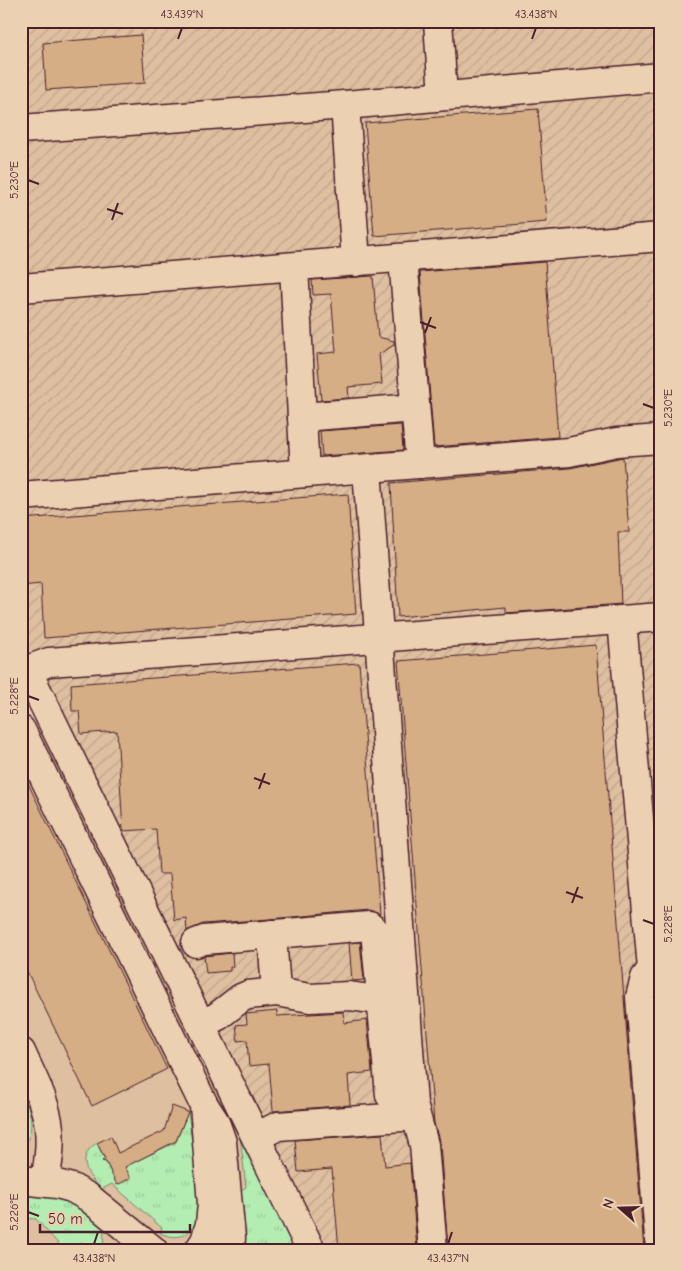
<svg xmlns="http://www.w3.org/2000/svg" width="682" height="1271" font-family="'Comic Neue',sans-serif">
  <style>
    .built { fill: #debfa0 }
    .industrial { fill: url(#industrial-furrows) }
    .grass { fill: url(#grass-tufts); stroke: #7e866e }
    .building { fill: #d5ae86; stroke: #4a1f2b }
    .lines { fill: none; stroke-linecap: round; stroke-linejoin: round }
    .minor-casing { stroke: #4a1f2b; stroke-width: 31 }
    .minor { stroke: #ebd0b2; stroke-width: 28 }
    .ticks { fill: none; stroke: #4a1f2b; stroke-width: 2 }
    .neatline { fill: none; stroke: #4a1f2b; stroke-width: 2 }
    .ticks-label { font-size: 12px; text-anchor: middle; fill: #4a1f2b }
  </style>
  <defs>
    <pattern id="industrial-furrows" width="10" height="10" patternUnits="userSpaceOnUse" patternTransform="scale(1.25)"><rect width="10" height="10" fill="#debfa0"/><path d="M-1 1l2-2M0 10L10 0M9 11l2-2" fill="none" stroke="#c0a48a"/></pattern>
    <pattern id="grass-tufts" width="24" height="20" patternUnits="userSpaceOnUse" patternTransform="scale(1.25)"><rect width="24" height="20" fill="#b3edb2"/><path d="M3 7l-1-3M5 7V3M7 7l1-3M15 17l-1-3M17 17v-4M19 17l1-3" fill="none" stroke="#9bcb99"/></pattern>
  </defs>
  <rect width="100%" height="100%" fill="#ebd0b2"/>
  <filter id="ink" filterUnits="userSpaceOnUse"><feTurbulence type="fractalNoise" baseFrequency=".02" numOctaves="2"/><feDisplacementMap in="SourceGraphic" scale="10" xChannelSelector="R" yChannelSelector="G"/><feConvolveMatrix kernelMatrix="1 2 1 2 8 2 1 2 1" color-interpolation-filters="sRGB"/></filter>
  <g filter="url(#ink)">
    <!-- built -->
    <path class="built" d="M21,769L70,868L102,854L297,1250H21Z"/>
    <!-- industrial -->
    <path class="industrial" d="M21,21H661V1250H297L21,690Z"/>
    <!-- grass -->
    <g class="grass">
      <path d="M21,1090C31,1110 37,1131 21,1150Z"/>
      <path d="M188,1112L201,1210C194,1231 183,1243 160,1233L162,1228L112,1184L102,1189C87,1177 75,1156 97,1143L106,1162L122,1168L176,1142Z"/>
      <path d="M240,1135L297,1250H244L239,1192L246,1187Z"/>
      <path d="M21,1196L59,1197L71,1200L104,1226L103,1250H64L36,1219L23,1218L21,1214Z"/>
    </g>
    <!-- building -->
    <g class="building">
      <path d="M141,35L145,83L46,90L43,43Z"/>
      <path d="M538,109L547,222L374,236L365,123Z"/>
      <path d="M545,262L558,437L434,447L420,272Z"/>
      <path d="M373,276L378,337L394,341V345L379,354L382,384L348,387L349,398L321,400L317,354L336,352L331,294L313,295L312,280Z"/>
      <path d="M401,425L403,450L322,456L320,431Z"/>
      <path d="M623,457L629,532H618L621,604L506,613V607L398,617L391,483L570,468Z"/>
      <path d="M348,494L356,614L44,638L41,584L21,586V519Z"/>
      <path d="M596,645L644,1250H448L440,1144L434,1123L398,661Z"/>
      <path d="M359,663L380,914L368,910L270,919L203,924L187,931L186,918L174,920L170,874H159L156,829L123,831L117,731L81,734L79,711H72L71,684Z"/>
      <path d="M21,769L167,1069L92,1106L21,959Z"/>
      <path d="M360,942L364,980L352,981L349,943Z"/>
      <path d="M232,953L233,967H230V971L206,973L204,956Z"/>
      <path d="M277,1011V1016L343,1012L344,1023L367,1020L372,1072L348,1075L350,1105L273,1111L269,1064L249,1066L247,1040L238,1041L236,1025L247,1024L246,1014Z"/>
      <path d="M172,1106L188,1112L176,1141L125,1167L131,1178L117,1185L106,1162L102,1161L105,1159L97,1143L111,1136L118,1153L164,1131Z"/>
      <path d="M382,1134L385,1166L410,1163L417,1250H339L332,1169L298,1172L295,1140Z"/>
    </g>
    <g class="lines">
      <defs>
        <g id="minor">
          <path d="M438,21L443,96"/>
          <path d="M345,105L356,262"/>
          <path d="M21,129L345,105L661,77"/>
          <path d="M403,258L420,464"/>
          <path d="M294,267L305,473"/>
          <path d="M21,288L661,237"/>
          <path d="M302,417L415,408"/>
          <path d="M367,469L413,1104L424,1145L433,1250"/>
          <path d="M21,496L569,452L617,442L661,439"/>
          <path d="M622,620L652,969L657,976L661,977"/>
          <path d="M21,730L204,1105"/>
          <path d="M272,934L276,992"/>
          <path d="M196,943L204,940L369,926L375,931L390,1095"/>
          <path d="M652,969L645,978L640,997L660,1250"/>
          <path d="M201,1025L218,1016L241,998L248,995L276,992L310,998L349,996L378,1000L399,999"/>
          <path d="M21,1052C32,1077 46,1101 49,1128C51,1146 48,1164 45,1182"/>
          <path d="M256,1137L278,1126L416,1116"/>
          <path d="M21,1180L57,1184L72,1188L88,1197L153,1250"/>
          <path d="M199,1250L205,1241L210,1224L212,1204L204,1105L215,1122L222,1142L231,1238L230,1250"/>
          <path d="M311,1250L27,670L49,662L661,617"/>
        </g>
      </defs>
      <!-- minor casing -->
      <use href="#minor" class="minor-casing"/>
      <!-- minor -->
      <use href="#minor" class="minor"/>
    </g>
  </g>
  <!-- ticks -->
  <path class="ticks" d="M178,39L182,28M532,39L536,28M28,180L39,184M107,209L123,214M112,220L118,203M420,322L436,328M425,333L431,317M643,404L654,408M28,696L39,700M254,778L270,784M259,789L265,773M566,892L583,898M572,903L578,887M643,920L654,924M28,1212L39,1216M94,1244L98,1232M448,1244L452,1232"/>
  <!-- margin -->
  <rect width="682" height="1271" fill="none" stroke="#ebd0b2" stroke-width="55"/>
  <!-- north arrow -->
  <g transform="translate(620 1208) rotate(290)" stroke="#ebd0b2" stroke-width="4" paint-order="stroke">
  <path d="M0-4L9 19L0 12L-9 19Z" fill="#4a1f2b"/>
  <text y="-8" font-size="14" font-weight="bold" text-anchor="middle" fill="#4a1f2b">N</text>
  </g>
  <!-- scale -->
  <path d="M40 1224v8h150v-8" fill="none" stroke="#4a1f2b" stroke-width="2.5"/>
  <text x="48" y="1224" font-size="15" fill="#4a1f2b" stroke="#ebd0b2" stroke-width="4" paint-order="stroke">50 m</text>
  <rect x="28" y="28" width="626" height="1216" class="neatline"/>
  <g class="ticks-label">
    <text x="182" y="18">43.439°N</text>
    <text x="536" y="18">43.438°N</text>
    <text transform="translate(14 180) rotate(-90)" y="4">5.230°E</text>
    <text transform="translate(668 408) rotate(-90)" y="4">5.230°E</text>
    <text transform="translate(14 696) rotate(-90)" y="4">5.228°E</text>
    <text transform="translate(668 924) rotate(-90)" y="4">5.228°E</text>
    <text transform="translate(14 1212) rotate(-90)" y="4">5.226°E</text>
    <text x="94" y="1262">43.438°N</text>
    <text x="448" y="1262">43.437°N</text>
  </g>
</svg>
